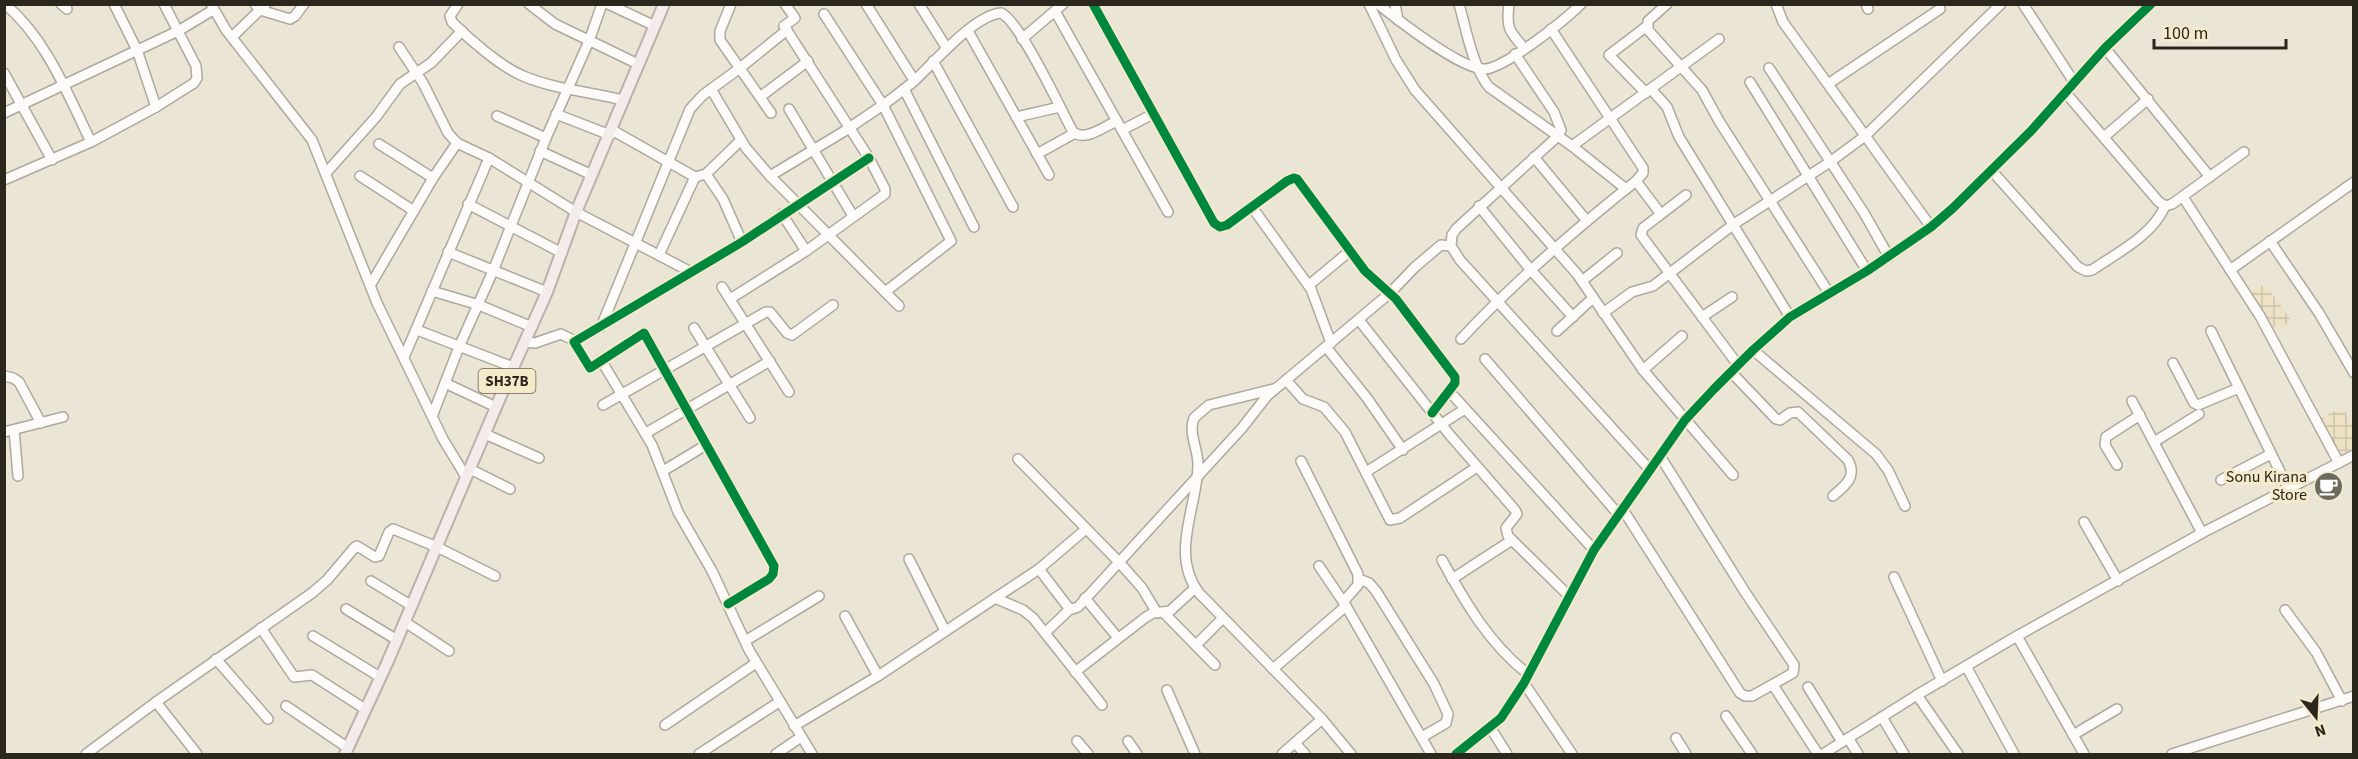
<svg xmlns="http://www.w3.org/2000/svg" width="2358" height="759" font-family="'Source Sans 3',sans-serif">
  <style>
    .industrial { fill: url(#industrial-grid) }
    .lines { fill: none; stroke-linecap: round; stroke-linejoin: round }
    .minor-casing { stroke: #aea99c; stroke-width: 12 }
    .major-casing { stroke: #bdb0ab; stroke-width: 14 }
    .minor { stroke: #fcfbf9; stroke-width: 9 }
    .major { stroke: #f3eceb; stroke-width: 10 }
    .cycleway-casing { stroke: #f5eacb; stroke-width: 13 }
    .cycleway { stroke: #00873e; stroke-width: 9 }
    .labels { text-anchor: middle; dominant-baseline: central; stroke-width: 6; stroke-linejoin: round; paint-order: stroke }
    .shield { fill: #f5eacb; stroke: #686250; stroke-width: 1.5 }
    .shield-label { font-size: 15px; font-weight: bold; fill: #2b271c }
    .poi-label { font-size: 16px; fill: #2b271c; stroke: #f5eacb; text-anchor: end }
  </style>
  <defs>
    <pattern id="industrial-grid" width="8" height="8" patternUnits="userSpaceOnUse" patternTransform="scale(1.5)"><rect width="8" height="8" fill="#ede2c6"/><path d="M0 4h8M4 0v8" fill="none" stroke="#cbc2aa"/></pattern>
  </defs>
  <rect width="100%" height="100%" fill="#ebe5d5"/>
  <!-- industrial -->
  <g class="industrial">
    <path d="M2265,284L2291,320L2282,328L2278,325L2270,330L2248,294Z"/>
    <path d="M2343,407L2353,427V448L2340,455L2317,420Z"/>
  </g>
  <g class="lines">
    <defs>
      <g id="minor">
        <path d="M5,4C47,40 67,93 91,142"/>
        <path d="M61,4L67,9"/>
        <path d="M114,4L137,50L156,107"/>
        <path d="M211,4L226,30L312,140L377,303L443,439L466,477"/>
        <path d="M255,4L260,10L290,19L295,16L304,4"/>
        <path d="M458,4L450,16L452,22C470,40 500,66 523,76C554,89 591,92 623,100"/>
        <path d="M529,4L555,24L638,64"/>
        <path d="M608,4L655,26"/>
        <path d="M731,4L720,31V40L771,113"/>
        <path d="M866,4L914,80"/>
        <path d="M919,4L946,47"/>
        <path d="M1093,4L1214,223L1220,227L1227,225L1287,181L1294,178L1297,179L1365,271L1396,299L1455,377V383L1432,413"/>
        <path d="M1369,4L1396,60L1415,90L1577,274L1643,370L1733,475"/>
        <path d="M1378,4C1398,20 1462,70 1485,69C1505,68 1565,20 1581,4"/>
        <path d="M1395,4L1398,20"/>
        <path d="M1459,4C1466,29 1473,68 1489,87L1572,146L1626,189"/>
        <path d="M1509,4C1506,28 1509,31 1524,48"/>
        <path d="M1667,4L1648,21V30L1702,90L1719,121L1829,293"/>
        <path d="M1776,4L1783,22L1931,227"/>
        <path d="M1866,4L1868,9"/>
        <path d="M2023,4L2074,82"/>
        <path d="M1055,11L1168,212"/>
        <path d="M824,14L883,105C893,98 903,90 913,82C933,64 974,15 1001,13C1020,21 1061,110 1073,132C1085,142 1105,126 1117,121"/>
        <path d="M968,31L1049,175"/>
        <path d="M232,37L266,4"/>
        <path d="M1022,39L1063,4"/>
        <path d="M399,47L423,83L448,133L457,143L489,158L576,212L691,272"/>
        <path d="M2105,48L2210,177"/>
        <path d="M1515,54L1554,112L1561,130L1558,136L1456,229L1452,235L1451,246L1460,260L1650,470"/>
        <path d="M933,61L1013,207"/>
        <path d="M1769,68L1864,213L1889,257"/>
        <path d="M4,73L52,160"/>
        <path d="M1750,82L1867,271"/>
        <path d="M1828,84L1940,9"/>
        <path d="M711,89L746,148L770,176L899,306"/>
        <path d="M904,89L974,227"/>
        <path d="M1651,89L1667,107L1679,137L1790,317"/>
        <path d="M2065,92L2158,201L2165,206L2172,204L2244,152"/>
        <path d="M1646,93L1609,55L1647,26"/>
        <path d="M760,97L808,61"/>
        <path d="M789,109L853,216"/>
        <path d="M4,113L178,31L213,10"/>
        <path d="M556,114L610,135"/>
        <path d="M497,116L546,138"/>
        <path d="M1016,117L1060,107"/>
        <path d="M612,130L695,177L706,174L740,141"/>
        <path d="M1122,130L1153,114"/>
        <path d="M2104,137L2148,99"/>
        <path d="M379,144L433,178"/>
        <path d="M1572,146L1719,39"/>
        <path d="M540,151L592,175"/>
        <path d="M1037,154L1075,133"/>
        <path d="M1534,157L1587,221"/>
        <path d="M1992,171L2078,267L2086,271L2092,270C2117,253 2153,235 2165,206"/>
        <path d="M326,173L376,117L400,84L431,63L462,31"/>
        <path d="M706,174L723,199L742,242"/>
        <path d="M360,176L414,211"/>
        <path d="M770,176L843,132L883,105L951,241L885,292"/>
        <path d="M4,180L91,142L156,107L194,83L197,78L196,66L164,4"/>
        <path d="M1636,181L1660,213"/>
        <path d="M1686,195L1643,228L1641,235L1738,365"/>
        <path d="M2183,197L2260,316L2339,463"/>
        <path d="M468,204L562,253"/>
        <path d="M1479,206L1530,269L1573,317"/>
        <path d="M1252,207L1311,289L1331,343"/>
        <path d="M782,214L806,251"/>
        <path d="M2270,241L2319,313L2354,373"/>
        <path d="M448,252L547,292"/>
        <path d="M659,255L695,177"/>
        <path d="M2230,270L2354,182"/>
        <path d="M1582,281L1617,253"/>
        <path d="M371,284L433,178L457,143"/>
        <path d="M1309,285L1350,251"/>
        <path d="M722,287L789,392"/>
        <path d="M432,291L479,305L532,327"/>
        <path d="M730,299L806,251L885,194V189L869,158L784,26L795,18L785,4"/>
        <path d="M1603,313L1632,292L1653,286L1734,224L1830,162L1865,136L2001,4"/>
        <path d="M1702,317L1732,297"/>
        <path d="M1359,320L1449,434L1515,510L1517,514L1506,528L1508,536L1570,597"/>
        <path d="M601,327L690,109L703,95L740,68L787,30"/>
        <path d="M694,328L750,418"/>
        <path d="M417,330L513,367"/>
        <path d="M1557,331L1593,298"/>
        <path d="M2211,331L2288,488"/>
        <path d="M1461,339C1516,280 1573,231 1636,181L1643,173V168L1551,29"/>
        <path d="M525,342L535,343L561,334L575,341"/>
        <path d="M1326,347L1367,398L1403,450"/>
        <path d="M1753,350L1876,454L1888,470L1905,506"/>
        <path d="M405,355L489,158"/>
        <path d="M1485,359L1618,514"/>
        <path d="M601,360L652,445L678,512L712,571L749,650L812,754"/>
        <path d="M2173,363L2194,403L2198,405L2239,388"/>
        <path d="M1643,370L1682,336"/>
        <path d="M1731,372L1776,419L1780,420L1790,413L1798,412L1848,460C1857,477 1846,485 1833,496"/>
        <path d="M4,376L13,378L19,382L41,423"/>
        <path d="M1286,380L1303,399L1324,407L1345,432L1390,520L1400,518L1477,467"/>
        <path d="M445,383L496,407"/>
        <path d="M1274,389L1209,405L1194,418C1188,433 1198,449 1198,464C1198,506 1169,554 1199,593L1322,719L1351,754"/>
        <path d="M1449,391L1594,550"/>
        <path d="M2132,401L2202,533"/>
        <path d="M603,405L766,312H770L787,333L792,335L833,305"/>
        <path d="M433,414L459,347L493,271L546,138L589,41L602,4"/>
        <path d="M14,430L18,476"/>
        <path d="M4,432L63,417"/>
        <path d="M646,433L770,361"/>
        <path d="M485,434L539,458"/>
        <path d="M2154,442L2199,414"/>
        <path d="M1018,459L1119,562L1142,588L1157,613"/>
        <path d="M1301,461L1358,574V585L1343,602"/>
        <path d="M2117,465L2105,445L2106,437L2140,415"/>
        <path d="M470,469L510,489"/>
        <path d="M663,471L706,445"/>
        <path d="M1366,472L1465,409"/>
        <path d="M2221,480L2271,454"/>
        <path d="M1622,508L1740,693L1745,696H1752L1793,673L1794,665L1745,592L1660,456"/>
        <path d="M2084,522L2118,581"/>
        <path d="M909,559L945,631"/>
        <path d="M1442,560C1465,602 1490,645 1528,674"/>
        <path d="M1319,566L1346,606L1431,754"/>
        <path d="M1039,569L1068,607L1072,609L1078,607L1242,428L1267,396L1390,293L1415,267L1441,245L1451,246"/>
        <path d="M1894,577L1942,681"/>
        <path d="M1359,579L1369,583L1376,591L1434,684L1448,714L1446,723L1422,737"/>
        <path d="M1452,579L1512,540"/>
        <path d="M371,581L412,606"/>
        <path d="M995,598L1023,610L1033,618L1102,705"/>
        <path d="M1085,598L1118,638"/>
        <path d="M728,604L769,579L773,574L774,566L644,333L590,368L574,342L742,242L869,158"/>
        <path d="M346,609L397,640"/>
        <path d="M2285,610L2316,652L2342,701"/>
        <path d="M1164,613L1215,665"/>
        <path d="M845,616L878,676"/>
        <path d="M405,622L449,651"/>
        <path d="M261,628L294,677L312,675L365,709"/>
        <path d="M1045,633L1070,609"/>
        <path d="M313,636L380,677"/>
        <path d="M2017,636L2084,754"/>
        <path d="M745,641L819,596"/>
        <path d="M1196,645L1223,618"/>
        <path d="M216,659L268,719"/>
        <path d="M1966,666L2014,754"/>
        <path d="M1273,669L1346,606"/>
        <path d="M1075,672L1146,617L1153,613L1170,611L1195,588"/>
        <path d="M1524,683L1572,754"/>
        <path d="M1773,685L1818,754"/>
        <path d="M1808,687L1842,742"/>
        <path d="M1167,690L1195,754"/>
        <path d="M1917,695L1958,754"/>
        <path d="M156,702L197,754"/>
        <path d="M286,706L348,748"/>
        <path d="M1726,716L1752,754"/>
        <path d="M1882,717L1904,754"/>
        <path d="M665,725L756,663"/>
        <path d="M794,726L878,676L1039,569L1086,529"/>
        <path d="M1490,727L1507,754"/>
        <path d="M2073,735L2117,709"/>
        <path d="M1676,738L1686,754"/>
        <path d="M1848,738L1858,754"/>
        <path d="M1077,741L1088,754"/>
        <path d="M1128,741L1137,754"/>
        <path d="M1295,743L1305,754"/>
        <path d="M86,754L156,702L312,593L327,580L355,547L357,546L375,557L379,556L389,532L393,529L437,547L495,576"/>
        <path d="M699,754L779,702"/>
        <path d="M776,754L801,737"/>
        <path d="M1282,754L1322,719"/>
        <path d="M1456,754L1501,718L1524,683L1594,550L1685,420L1714,389L1753,350L1790,317L1867,271L1931,227L1953,208L2031,131L2105,48L2151,4"/>
        <path d="M1823,754L1917,695L2017,636L2202,533L2354,455"/>
        <path d="M2172,754L2354,696"/>
      </g>
      <path id="major" d="M345,754L388,661L508,379L547,292L576,212L664,4"/>
    </defs>
    <!-- minor casing -->
    <use href="#minor" class="minor-casing"/>
    <!-- major casing -->
    <use href="#major" class="major-casing"/>
    <!-- minor -->
    <use href="#minor" class="minor"/>
    <!-- major -->
    <use href="#major" class="major"/>
    <defs>
      <g id="cycleway">
        <path d="M1093,4L1214,223L1220,227L1227,225L1287,181L1294,178L1297,179L1365,271L1396,299L1455,377V383L1432,413"/>
        <path d="M728,604L769,579L773,574L774,566L644,333L590,368L574,342L742,242L869,158"/>
        <path d="M1456,754L1501,718L1524,683L1594,550L1685,420L1714,389L1753,350L1790,317L1867,271L1931,227L1953,208L2031,131L2105,48L2151,4"/>
      </g>
    </defs>
    <!-- cycleway casing -->
    <use href="#cycleway" class="cycleway-casing"/>
    <!-- cycleway -->
    <use href="#cycleway" class="cycleway"/>
  </g>
  <!-- icons -->
  <defs>
    <symbol id="cafe-disc" viewBox="-11 -11 22 22"><circle r="9.5" fill="#6e6a5d" stroke="#f5eacb"/><path d="M-5.5-4.5H6V0H3Q3 3.5 0 3.5H-2.5Q-5.5 3.5-5.5 0ZM3-3.2v2h1.7v-2ZM-6 4.5H4V6H-6Z" fill="#fff"/></symbol>
  </defs>
  <g fill-rule="evenodd">
    <use href="#cafe-disc" x="2312" y="470" width="33" height="33"/>
  </g>
  <g class="labels">
    <!-- shield labels -->
    <rect class="shield" x="478.5" y="369" width="57" height="24" rx="4.5"/>
    <g class="shield-label">
      <text x="507" y="381">SH37B</text>
    </g>
    <!-- poi labels -->
    <g class="poi-label">
      <text x="2307" y="477">Sonu Kirana<tspan x="2307" dy="18">Store</tspan></text>
    </g>
  </g>
  <!-- border -->
  <rect width="2358" height="759" fill="none" stroke="#2b271c" stroke-width="12"/>
  <!-- north arrow -->
  <g transform="translate(2316 717) rotate(162)" stroke="#f5eacb" stroke-width="4.5" paint-order="stroke">
  <path d="M0-4.5L10 22L0 15L-10 22Z" fill="#2b271c"/>
  <text y="-9" font-size="16" font-weight="bold" text-anchor="middle" fill="#2b271c">N</text>
  </g>
  <!-- scale -->
  <path d="M2154 39v9h132v-9" fill="none" stroke="#2b271c" stroke-width="3"/>
  <text x="2163" y="39" font-size="18" fill="#2b271c" stroke="#f5eacb" stroke-width="4.5" paint-order="stroke">100 m</text>
</svg>
